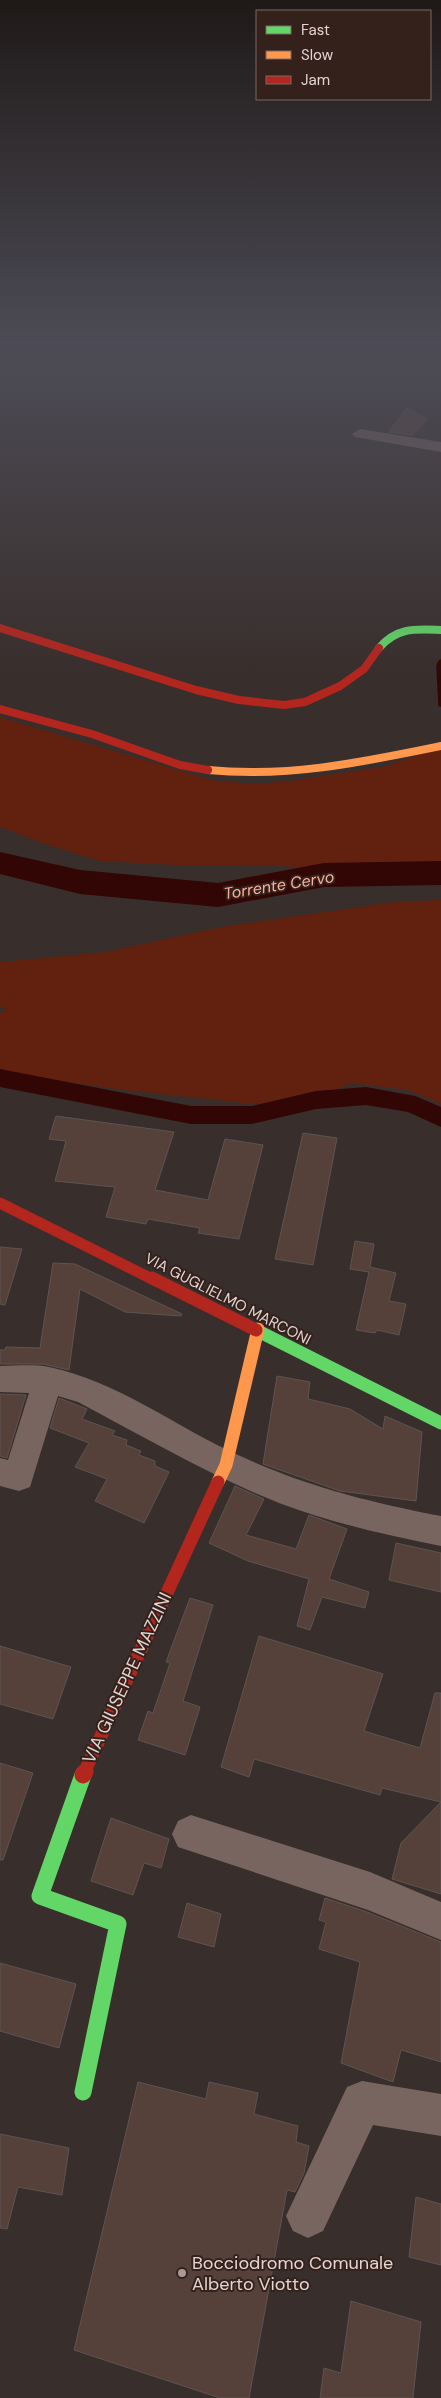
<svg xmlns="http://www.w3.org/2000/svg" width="441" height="2398" font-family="'DM Sans',sans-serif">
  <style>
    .green { fill: #62210f }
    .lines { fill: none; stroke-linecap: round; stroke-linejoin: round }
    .stream { stroke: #320604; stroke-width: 5.5 }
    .canal { fill: #320604; fill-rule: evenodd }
    .river { fill: #320604; fill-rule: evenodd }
    .building { fill: #56403a; stroke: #5d5452 }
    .street { fill: #786560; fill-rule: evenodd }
    .fast-far2 { stroke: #63d668; stroke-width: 8 }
    .fast-far1 { stroke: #63d668; stroke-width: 13 }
    .fast { stroke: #63d668; stroke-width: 17 }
    .slow-far1 { stroke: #ff974d; stroke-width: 8 }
    .slow { stroke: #ff974d; stroke-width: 13 }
    .jam-far3 { stroke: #b3261e; stroke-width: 8 }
    .jam-far2 { stroke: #b3261e; stroke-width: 11 }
    .jam-far1 { stroke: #b3261e; stroke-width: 13 }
    .jam { stroke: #b3261e; stroke-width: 17 }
    .poi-dot { fill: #a69b98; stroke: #34211c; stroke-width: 2 }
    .labels { text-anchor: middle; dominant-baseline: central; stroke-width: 4; stroke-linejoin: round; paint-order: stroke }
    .street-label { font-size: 15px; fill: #e2d5d2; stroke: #34211c }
    .water-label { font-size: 16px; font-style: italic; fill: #feb09c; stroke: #34211c }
    .near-street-label { font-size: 18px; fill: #e2d5d2; stroke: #34211c }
    .near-poi-label { font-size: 18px; fill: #e2d5d2; stroke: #34211c; text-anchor: start }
  </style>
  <rect width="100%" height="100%" fill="#382e2c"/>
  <!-- green -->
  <g class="green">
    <path d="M0,717L211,780L254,784L290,781L382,767L441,748V862L347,869L255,865L195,866L100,861L45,844L0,827Z"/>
    <path d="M441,900V1104L408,1090L352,1083L296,1105L244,1103L124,1090L0,1072V1014L6,1009L0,1006V962L106,952L221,927L394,902Z"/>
  </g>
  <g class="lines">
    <!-- stream -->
    <path class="stream" d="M441,662L439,666L441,704"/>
    <!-- canal -->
    <path class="canal" d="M0,1069L191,1106H252L316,1091L366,1087L415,1096L441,1107V1127L408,1112L366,1105L316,1109L252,1124H191L0,1087Z"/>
    <!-- river -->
    <path class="river" d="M0,852L80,870L218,883L324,863L441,861V885L324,887L218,907L80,894L0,874Z"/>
  </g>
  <!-- building -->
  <g class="building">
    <path d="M407,408L427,419L412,435L389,432Z"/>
    <path d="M56,1116L174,1132L155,1190L208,1200L225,1139L263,1145L239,1239L198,1233L200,1228L148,1219L146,1224L106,1217L115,1187L55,1181L66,1141L49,1139Z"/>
    <path d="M303,1133L337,1138L313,1265L275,1259Z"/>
    <path d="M355,1241L374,1244L370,1267L396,1273L389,1301L406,1304L399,1335L377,1330L375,1333L356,1330L369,1272L350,1269Z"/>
    <path d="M0,1247L22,1249L5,1305L0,1304Z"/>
    <path d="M53,1263L75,1264L182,1314L181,1316L125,1312L80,1289L69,1370L43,1364H0V1350H5L6,1347L40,1348Z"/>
    <path d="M277,1376L310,1382L308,1399L350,1409L383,1429L385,1416L422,1432L416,1501L340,1491L263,1464Z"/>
    <path d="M0,1394L26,1395L7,1458L0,1456Z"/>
    <path d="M59,1398L87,1409L82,1419L115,1431L112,1435L127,1440L126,1445L141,1451L139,1455L155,1461V1466L169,1472L144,1523L95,1501L107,1479L75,1467L89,1443L50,1428Z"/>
    <path d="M235,1486L264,1499L246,1535L296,1549L309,1515L347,1529L329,1579L369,1592L365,1608L322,1597L310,1630L297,1626L309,1579L248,1561L209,1543Z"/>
    <path d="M396,1543L441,1553V1592L389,1580Z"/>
    <path d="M190,1598L213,1605L183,1701L200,1707L185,1755L138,1740L148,1711L153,1713L170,1663L166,1662Z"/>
    <path d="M259,1636L383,1674L364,1731L420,1748L435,1693H441V1894L392,1879L401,1843L441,1802L382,1788L380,1795L254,1759L249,1777L221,1767Z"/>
    <path d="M0,1646L71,1667L53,1719L0,1704Z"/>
    <path d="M0,1763L33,1773L3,1860H0Z"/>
    <path d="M111,1818L169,1839L161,1868L144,1863L133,1895L91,1881Z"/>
    <path d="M325,1898L367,1912L441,1942V2062L401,2050L393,2082L341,2063L360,1962L319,1949L326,1922L319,1920Z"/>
    <path d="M187,1903L221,1914L214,1947L178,1937Z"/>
    <path d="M0,1963L76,1984L59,2048L0,2031Z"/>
    <path d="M138,2082L206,2099L209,2082L258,2093L254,2114L298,2126L296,2142L309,2146L304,2173L295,2192L287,2190L249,2398H220L74,2350Z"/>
    <path d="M0,2134L69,2148L62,2195L18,2187L7,2229L0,2228Z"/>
    <path d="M416,2197L441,2204V2265L409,2257Z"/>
    <path d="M351,2301L421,2322L413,2398H320L324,2368L341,2373Z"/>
  </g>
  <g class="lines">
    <!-- street -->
    <g class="street">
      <path d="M360,429L441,442V452L355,437L352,434Z"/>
      <path d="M0,1366C16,1366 34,1364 49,1367C117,1381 176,1427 238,1455C305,1486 369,1502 441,1516V1546C386,1535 332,1523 279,1503C209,1475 144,1437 78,1402L58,1396L30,1487L19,1491L0,1486V1458L8,1460L29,1393L0,1392Z"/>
      <path d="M191,1815L370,1872L441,1902V1940L368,1910L178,1847L172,1834L178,1821Z"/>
      <path d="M362,2081L441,2094V2136L373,2125L323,2231L308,2238L293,2231L286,2216L347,2087Z"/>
    </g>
    <!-- fast-far2 -->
    <path class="fast-far2" d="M379,648C397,627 415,629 441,630"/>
    <!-- fast-far1 -->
    <path class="fast-far1" d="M256,1330L441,1423"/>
    <!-- fast -->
    <path class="fast" d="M83,1775L40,1896L118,1924L83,2092"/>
    <!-- slow-far1 -->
    <path class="slow-far1" d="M208,770C288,778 363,762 441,746"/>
    <!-- slow -->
    <path class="slow" d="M218,1482L226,1465L258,1329"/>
    <!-- jam-far3 -->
    <g class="jam-far3">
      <path d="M0,628L196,690L239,700L284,705L305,702L340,686L364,669L379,648"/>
      <path d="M0,709L92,734L180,765L208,770"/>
    </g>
    <!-- jam-far2 -->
    <path class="jam-far2" d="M0,1203L154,1280"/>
    <!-- jam-far1 -->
    <g class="jam-far1">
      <path d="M152,1278L256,1330"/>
      <path d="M84,1773L218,1482"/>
    </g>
    <!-- jam -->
    <path class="jam" d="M83,1775L85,1772"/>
  </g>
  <!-- sky -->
  <linearGradient id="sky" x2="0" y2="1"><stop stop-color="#1f1918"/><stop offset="0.51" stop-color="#4d4c56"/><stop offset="1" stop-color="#4d4c56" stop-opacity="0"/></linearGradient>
  <rect width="441" height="679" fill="url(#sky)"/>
  <!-- markers -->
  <circle class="poi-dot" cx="182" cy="2273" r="5"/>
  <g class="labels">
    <!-- street labels -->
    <g class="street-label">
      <text transform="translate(228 1299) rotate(27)">VIA GUGLIELMO MARCONI</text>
    </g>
    <!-- water labels -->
    <g class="water-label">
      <text transform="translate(279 885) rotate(-9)">Torrente Cervo</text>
    </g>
    <!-- near-street labels -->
    <g class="near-street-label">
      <text transform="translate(127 1678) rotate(-65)">VIA GIUSEPPE MAZZINI</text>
    </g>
    <!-- near-poi labels -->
    <g class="near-poi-label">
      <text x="192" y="2263">Bocciodromo Comunale<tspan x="192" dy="21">Alberto Viotto</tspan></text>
    </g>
  </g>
  <!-- legend -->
  <rect x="256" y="10" width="175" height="90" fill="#34211c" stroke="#7a6965"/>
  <rect x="266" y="26" width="25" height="8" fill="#63d668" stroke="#7a6965"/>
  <text x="301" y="35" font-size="15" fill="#e2d5d2">Fast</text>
  <rect x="266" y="51" width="25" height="8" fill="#ff974d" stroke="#7a6965"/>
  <text x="301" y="60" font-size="15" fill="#e2d5d2">Slow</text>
  <rect x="266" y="76" width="25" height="8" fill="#b3261e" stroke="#7a6965"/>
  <text x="301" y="85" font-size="15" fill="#e2d5d2">Jam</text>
</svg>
